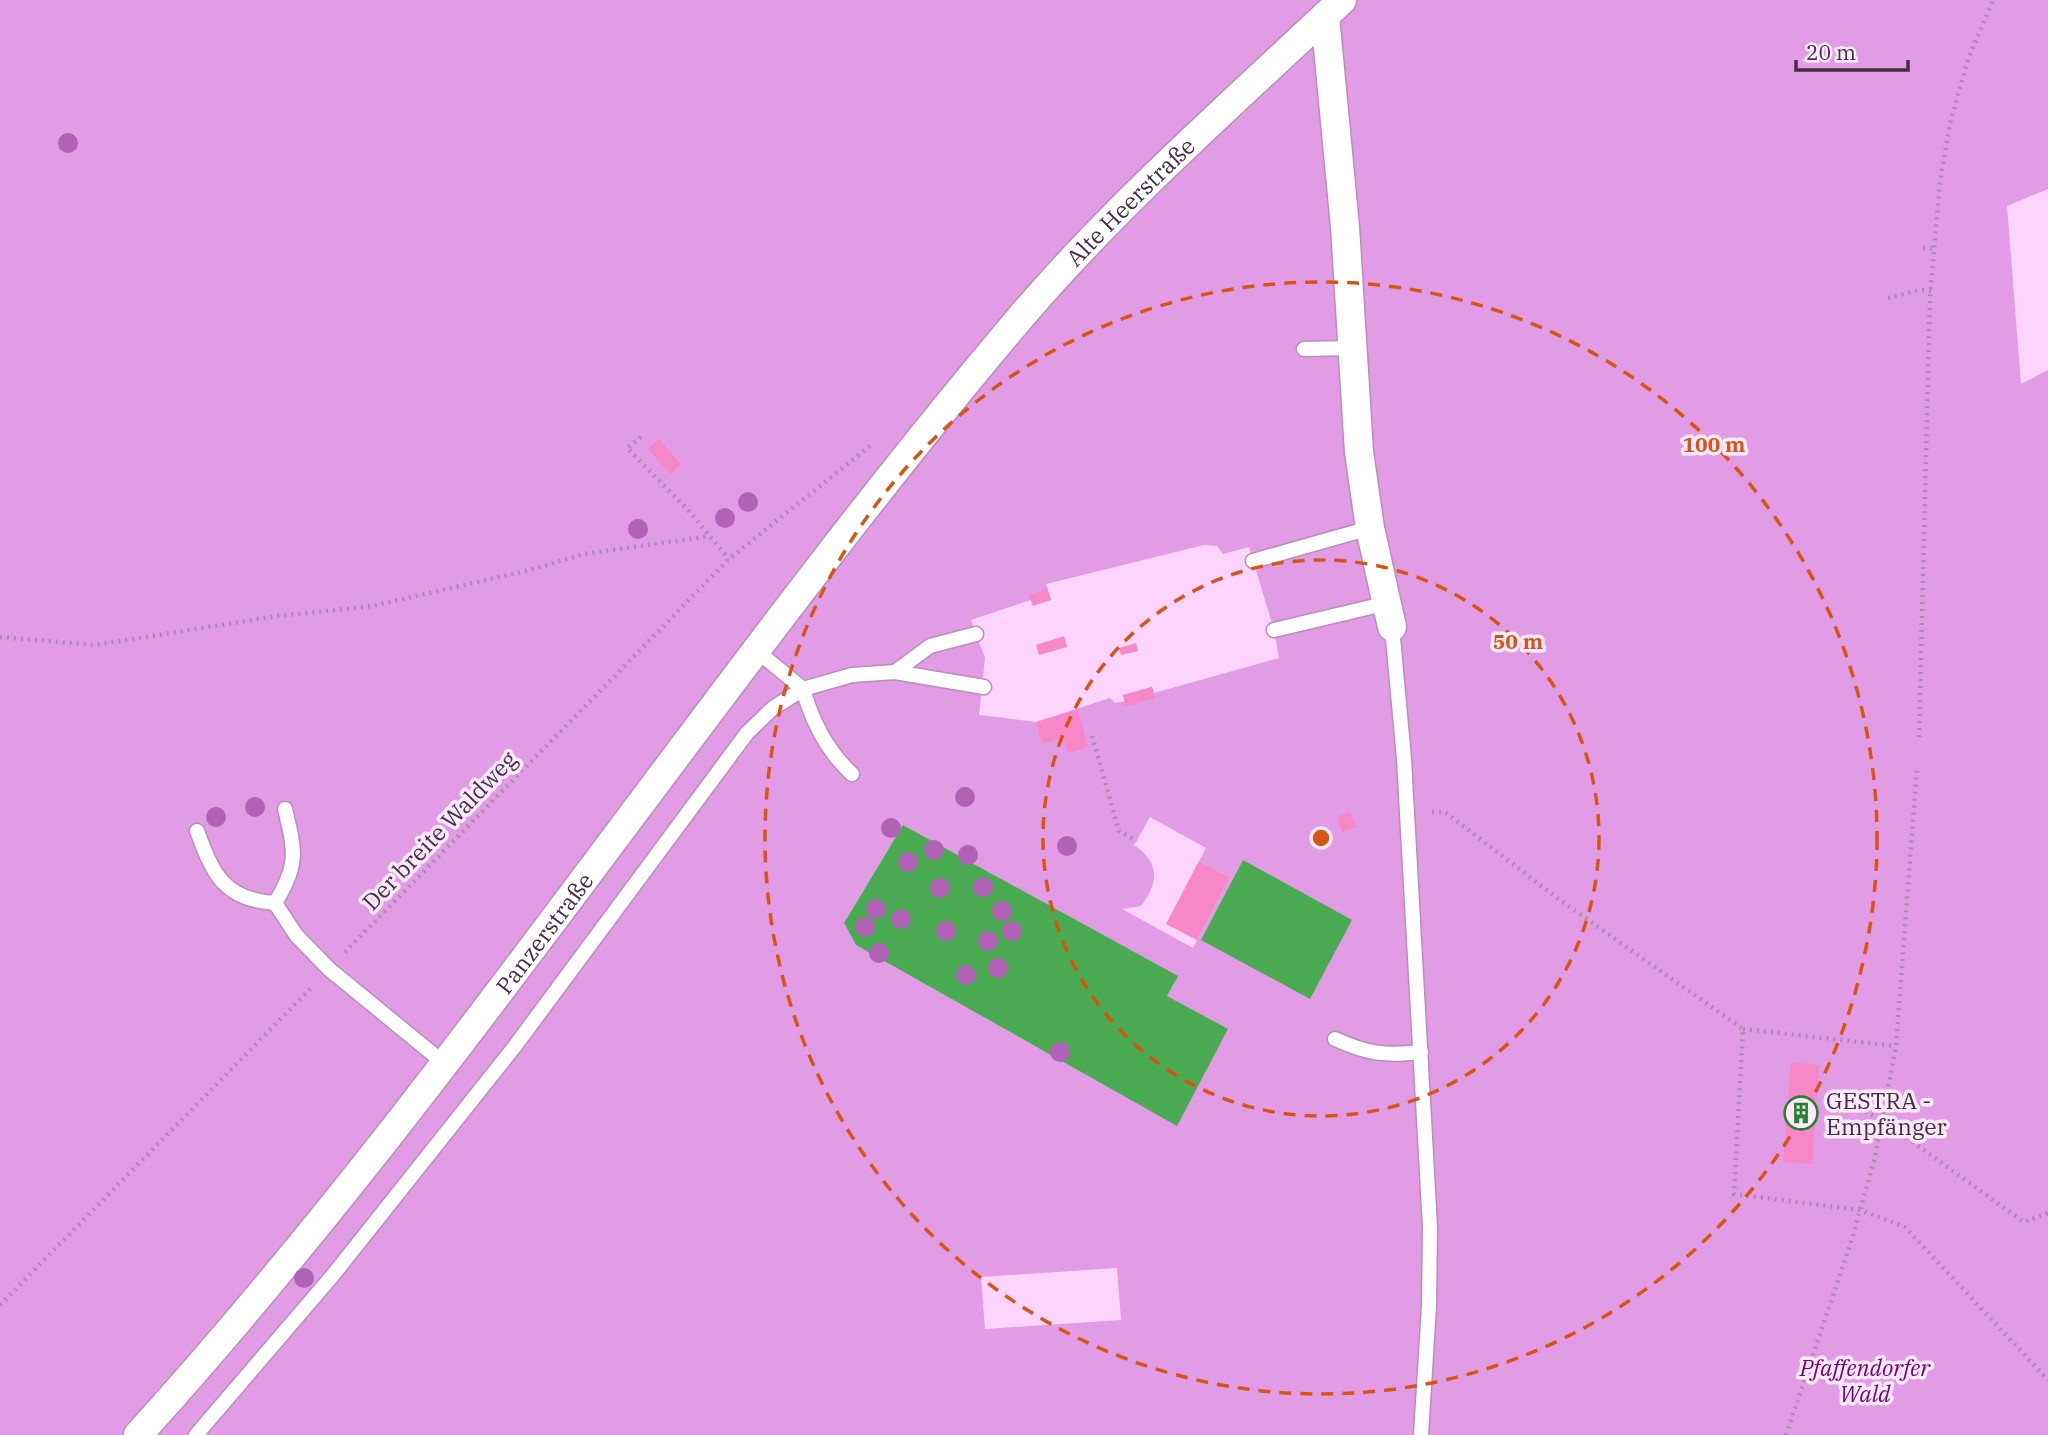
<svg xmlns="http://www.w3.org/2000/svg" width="2048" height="1435" font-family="'IBM Plex Serif',serif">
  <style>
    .green { fill: #e29ce5; fill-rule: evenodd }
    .water { fill: #4aaa52 }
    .building { fill: #f687c8 }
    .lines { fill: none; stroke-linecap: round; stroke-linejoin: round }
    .service-casing { stroke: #bb8cbd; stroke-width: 17 }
    .minor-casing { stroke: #bb8cbd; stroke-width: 31 }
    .path { stroke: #ad8dae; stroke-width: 4.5; stroke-dasharray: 2 5; stroke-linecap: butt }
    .service { stroke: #fff; stroke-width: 14 }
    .minor { stroke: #fff; stroke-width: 28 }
    .tree { fill: #b161b6 }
    .ring { fill: none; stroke: #d75512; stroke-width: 3.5; stroke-dasharray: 12 9 }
    .labels { text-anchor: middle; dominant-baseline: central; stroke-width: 7; stroke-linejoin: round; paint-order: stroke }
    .street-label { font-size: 23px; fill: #422f43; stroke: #fee9fe }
    .poi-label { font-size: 23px; fill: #422f43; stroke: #fee9fe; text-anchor: start }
    .park-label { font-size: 23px; font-style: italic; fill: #74037c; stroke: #fee9fe }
    .centre { fill: #d75512; stroke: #fee9fe; stroke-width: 3.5 }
    .ring-label { font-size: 21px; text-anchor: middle; font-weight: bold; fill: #d75512; stroke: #fee9fe; stroke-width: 7; stroke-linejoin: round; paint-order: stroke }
  </style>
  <rect width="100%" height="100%" fill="#fcd4fe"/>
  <!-- green -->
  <path class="green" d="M0,0H2048V189L2007,206L2021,384L2048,370V1435H0ZM1204,545L1217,546L1223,554L1249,547L1274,630L1279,658L1154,693L1152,687L1123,695L1125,701L1115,703L1110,698L1036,722L979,715L985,658L971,620L1031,600H1051L1046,584ZM1150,817L1206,848L1199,861L1230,877L1193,948L1122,909L1141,906C1159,883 1160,862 1134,845ZM903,825L1177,976L1167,996L901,969L856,945L844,923ZM1117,1268L1121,1320L985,1329L981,1277Z"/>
  <!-- water -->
  <g class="water">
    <path d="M903,825L1178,976L1167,996L1228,1029L1177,1126L856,945L844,923Z"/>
    <path d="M1243,860L1352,920L1310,999L1201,940Z"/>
  </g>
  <!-- building -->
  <g class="building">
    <path d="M659,439L681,464L670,474L648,449Z"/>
    <path d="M1047,588L1051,600L1033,606L1029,595Z"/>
    <path d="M1064,636L1067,647L1039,655L1036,645Z"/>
    <path d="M1136,643L1138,651L1121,655L1119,648Z"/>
    <path d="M1152,687L1155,698L1126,706L1123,695Z"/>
    <path d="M1078,710L1088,747L1069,753L1063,738L1042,744L1036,722Z"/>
    <path d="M1350,812L1356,827L1342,832L1337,817Z"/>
    <path d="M1199,861L1230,877L1197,940L1166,924Z"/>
    <path d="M1791,1062L1819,1065L1812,1164L1783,1162Z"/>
  </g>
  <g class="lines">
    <defs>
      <g id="service">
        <path d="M1304,349L1352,348"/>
        <path d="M1253,561L1370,528"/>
        <path d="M1392,627L1404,759L1430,1227L1429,1306L1421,1435"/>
        <path d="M1274,630L1388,603"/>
        <path d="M757,651L803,689L852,675L895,672L984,687"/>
        <path d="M895,672L930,646L976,634"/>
        <path d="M285,809C295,851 299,864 275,903L296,935L329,969L445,1064"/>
        <path d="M197,831C213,874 224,900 275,903"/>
        <path d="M1335,1039C1368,1054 1385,1056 1421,1052"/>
        <path d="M196,1435L333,1275L515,1046L747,733L773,708L803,689C812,721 827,751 852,774"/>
      </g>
      <g id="minor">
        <path d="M1325,16L1345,227L1359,452L1370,528L1392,627"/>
        <path id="s1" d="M138,1435C457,1083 713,680 1020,318C1118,203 1232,104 1342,0"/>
      </g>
    </defs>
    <!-- service casing -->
    <use href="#service" class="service-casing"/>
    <!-- minor casing -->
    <use href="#minor" class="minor-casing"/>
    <!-- path -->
    <g class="path">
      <path d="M1923,248L1935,249"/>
      <path d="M1888,298L1920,290L1931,291"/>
      <path d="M641,437L627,448L689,511L729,559"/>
      <path d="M0,637L95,645L278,616L372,606L526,571L584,554L710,536"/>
      <path d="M1092,736L1119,831L1137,841"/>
      <path d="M1919,737L1930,297L1940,181L1950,124L1968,59L1993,0"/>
      <path d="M1432,812H1445L1557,898L1743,1029L1734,1194L1860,1210L1905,1227L2048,1380"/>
      <path d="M345,952L729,559L870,446"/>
      <path d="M1743,1029L1896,1046"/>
      <path d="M1824,1105L1861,1109L1882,1120L2024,1222L2048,1213"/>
      <path d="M0,1305L313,986"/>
      <path d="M1786,1435L1852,1239L1874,1161L1882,1120L1896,1046L1917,767"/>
    </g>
    <!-- service -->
    <use href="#service" class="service"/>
    <!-- minor -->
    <use href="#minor" class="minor"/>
  </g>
  <!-- trees -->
  <g class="tree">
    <circle cx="68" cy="143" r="10"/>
    <circle cx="748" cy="502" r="10"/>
    <circle cx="725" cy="518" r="10"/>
    <circle cx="638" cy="529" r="10"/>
    <circle cx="965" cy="797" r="10"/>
    <circle cx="255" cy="807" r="10"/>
    <circle cx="216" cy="817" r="10"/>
    <circle cx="891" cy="828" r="10"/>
    <circle cx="1067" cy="846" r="10"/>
    <circle cx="934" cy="850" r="10"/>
    <circle cx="968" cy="855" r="10"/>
    <circle cx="908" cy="862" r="10"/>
    <circle cx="983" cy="887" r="10"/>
    <circle cx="940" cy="888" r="10"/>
    <circle cx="876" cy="909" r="10"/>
    <circle cx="1002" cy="911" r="10"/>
    <circle cx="901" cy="919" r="10"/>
    <circle cx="865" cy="927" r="10"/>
    <circle cx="946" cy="931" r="10"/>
    <circle cx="1012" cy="931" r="10"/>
    <circle cx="988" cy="941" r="10"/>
    <circle cx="879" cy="953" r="10"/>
    <circle cx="998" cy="968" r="10"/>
    <circle cx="966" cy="975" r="10"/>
    <circle cx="1060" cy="1052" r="10"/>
    <circle cx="304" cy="1278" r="10"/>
  </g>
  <!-- distance rings -->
  <g class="ring">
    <circle cx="1321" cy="838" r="278"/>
    <circle cx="1321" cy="838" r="556"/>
  </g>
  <!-- icons -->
  <defs>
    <symbol id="building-ring" viewBox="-11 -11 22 22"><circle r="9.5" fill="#fee9fe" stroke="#268131" stroke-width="1.5"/><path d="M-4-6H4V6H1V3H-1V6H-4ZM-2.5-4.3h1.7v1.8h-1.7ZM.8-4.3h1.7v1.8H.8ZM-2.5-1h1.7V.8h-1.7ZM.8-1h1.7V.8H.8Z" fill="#268131"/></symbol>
  </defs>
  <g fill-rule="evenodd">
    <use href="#building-ring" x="1782" y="1094" width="38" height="38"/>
  </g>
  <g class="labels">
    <!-- street labels -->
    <g class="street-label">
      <text stroke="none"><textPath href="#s1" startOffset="1584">Alte Heerstraße</textPath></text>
      <text transform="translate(439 830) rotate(-46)">Der breite Waldweg</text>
      <text stroke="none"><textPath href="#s1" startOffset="646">Panzerstraße</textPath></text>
    </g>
    <!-- poi labels -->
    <g class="poi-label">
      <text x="1826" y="1100">GESTRA -<tspan x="1826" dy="26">Empfänger</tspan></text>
    </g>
    <!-- park labels -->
    <g class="park-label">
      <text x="1865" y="1367">Pfaffendorfer<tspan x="1865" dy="26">Wald</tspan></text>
    </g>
  </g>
  <circle cx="1321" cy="838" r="10" class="centre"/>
  <g class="ring-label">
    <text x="1714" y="452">100 m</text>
    <text x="1518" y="649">50 m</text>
  </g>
  <!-- scale -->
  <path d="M1796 60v10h112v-10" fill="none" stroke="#422f43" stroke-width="3.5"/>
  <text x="1806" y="60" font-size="21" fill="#422f43" stroke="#fee9fe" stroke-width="5" paint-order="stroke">20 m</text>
</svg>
